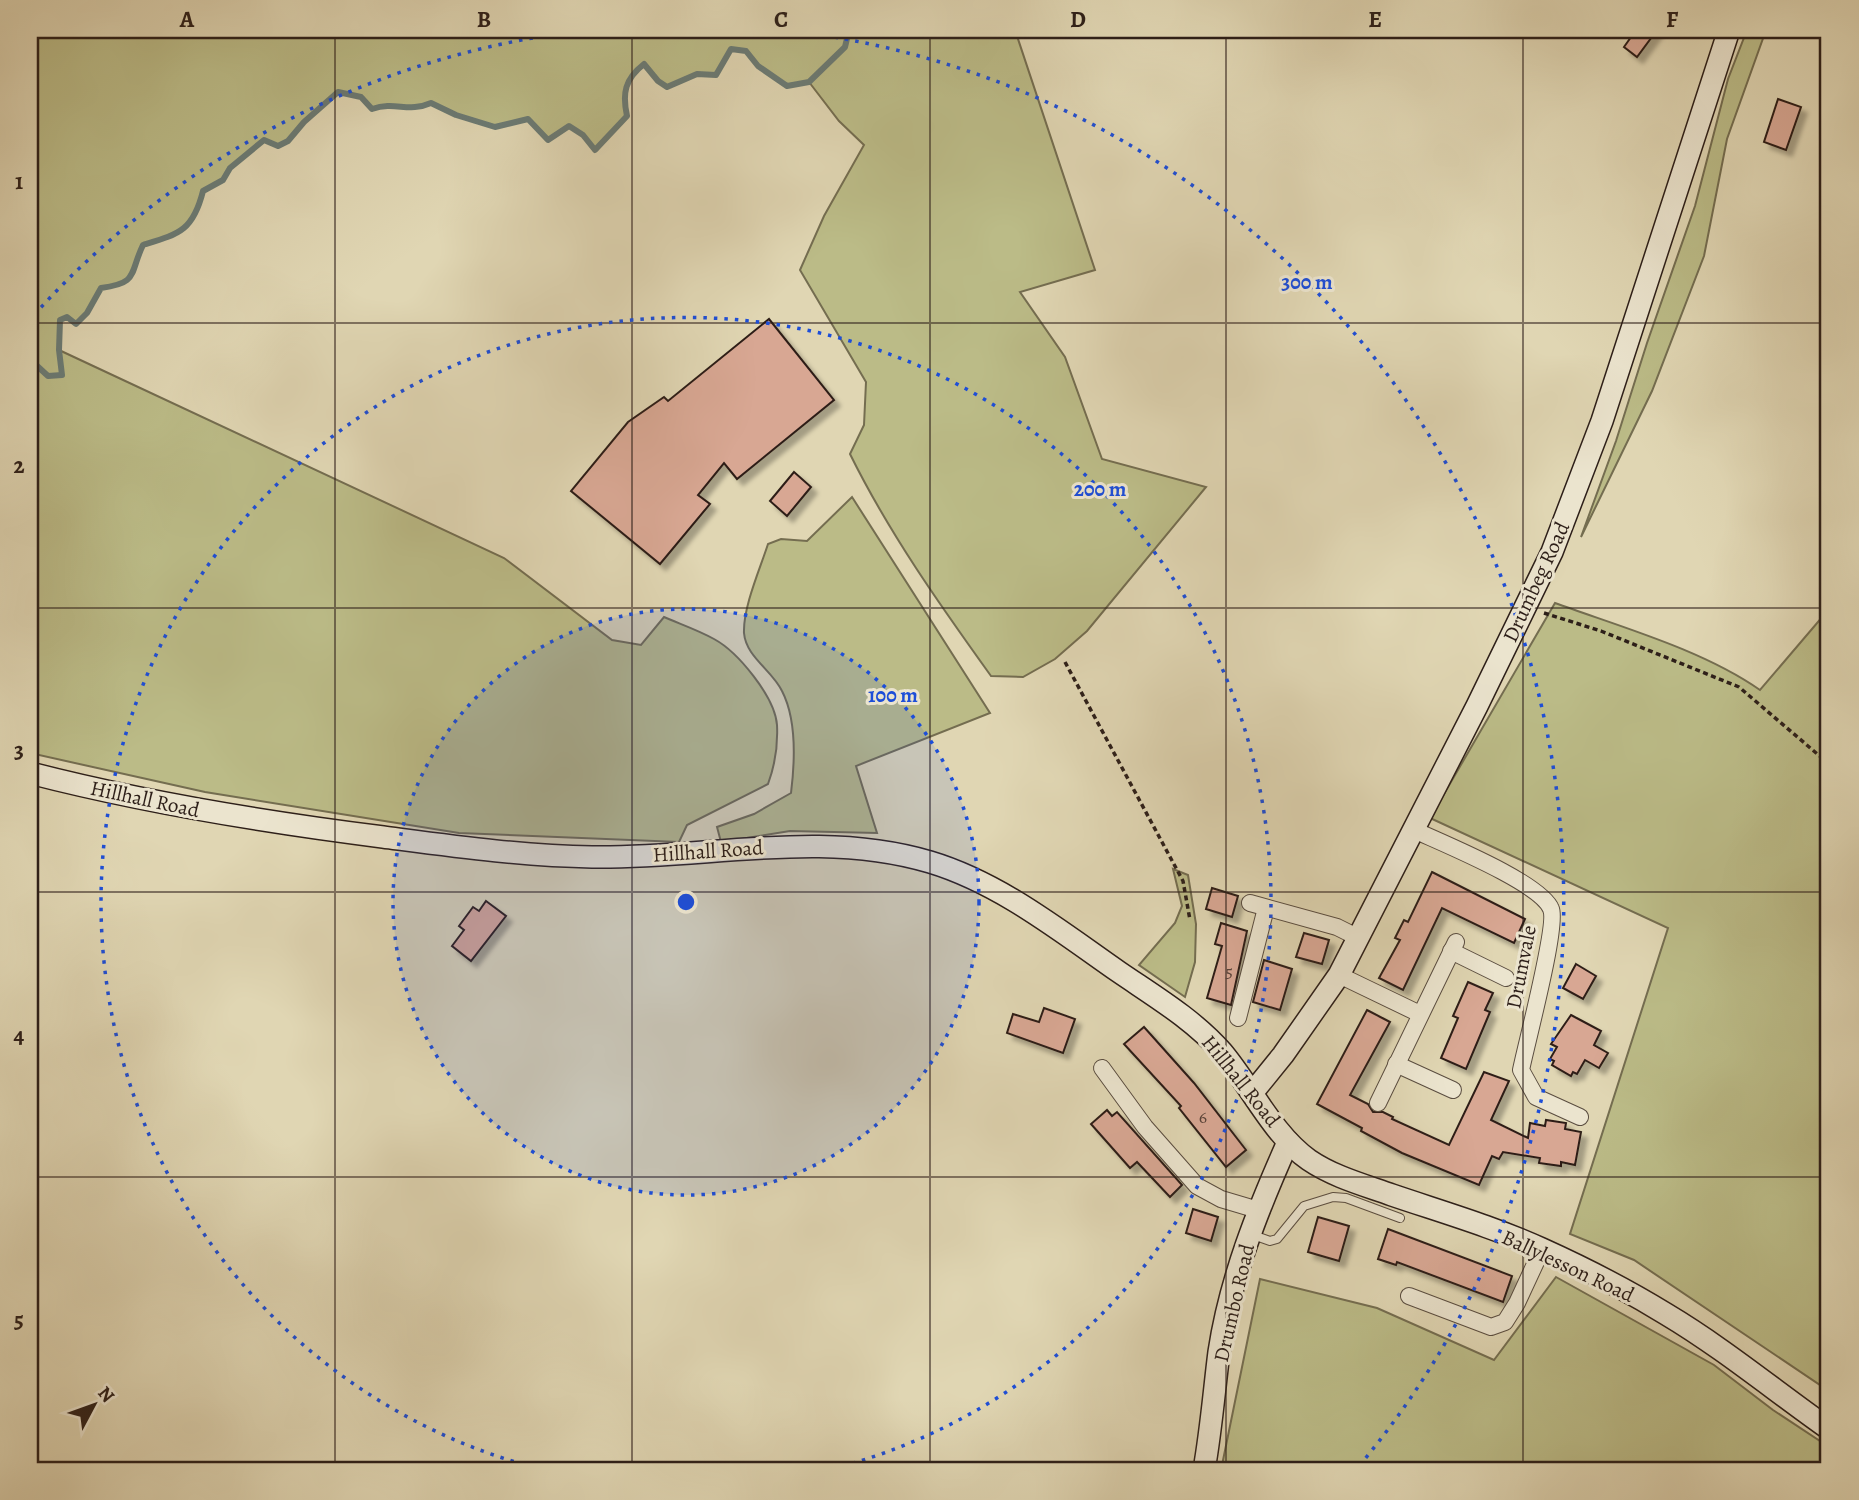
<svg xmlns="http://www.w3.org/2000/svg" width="1859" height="1500" font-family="Alegreya,serif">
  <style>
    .green { fill: #bbbb87; stroke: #746d50; stroke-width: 2 }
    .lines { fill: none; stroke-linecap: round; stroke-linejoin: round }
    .stream { stroke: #6b7b75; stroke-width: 6 }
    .building { fill: #d8a793; stroke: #2d1f19; stroke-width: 2; filter: url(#shadow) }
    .lane-casing { stroke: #5a4d40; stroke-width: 10 }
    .street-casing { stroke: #5a4d40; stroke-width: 18 }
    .secondary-casing { stroke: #2d1f19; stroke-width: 24 }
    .path { stroke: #2d1f19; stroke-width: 3.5; stroke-dasharray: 5 3.5; stroke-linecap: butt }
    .lane { stroke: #ebe4ce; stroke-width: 8 }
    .street { stroke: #ebe4ce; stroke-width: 16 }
    .secondary { stroke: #ebe4ce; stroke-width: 21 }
    .grid { fill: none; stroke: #2d1f19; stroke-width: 2; stroke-opacity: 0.55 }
    .ring { fill: none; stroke: #1d4ed8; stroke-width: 3.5; stroke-dasharray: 3.5 7 }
    .labels { text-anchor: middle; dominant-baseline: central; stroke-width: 6; stroke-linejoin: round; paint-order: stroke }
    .number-label { font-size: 18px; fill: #584138 }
    .street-label { font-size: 21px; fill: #2d1f19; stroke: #ebe4ce }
    .centre { fill: #1d4ed8; stroke: #ebe4ce; stroke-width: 3.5 }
    .ring-label { font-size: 21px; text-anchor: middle; font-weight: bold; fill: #1d4ed8; stroke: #ebe4ce; stroke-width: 6; stroke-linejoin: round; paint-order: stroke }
    .neatline { fill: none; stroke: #2d1f19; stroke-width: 2.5 }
    .grid-label { font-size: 23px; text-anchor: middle; font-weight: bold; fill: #2d1f19 }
  </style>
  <defs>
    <filter id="shadow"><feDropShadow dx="6" dy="6" stdDeviation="2" flood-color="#0004"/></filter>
  </defs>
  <rect width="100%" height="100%" fill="#e0d6b3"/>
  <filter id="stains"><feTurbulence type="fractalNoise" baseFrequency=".00286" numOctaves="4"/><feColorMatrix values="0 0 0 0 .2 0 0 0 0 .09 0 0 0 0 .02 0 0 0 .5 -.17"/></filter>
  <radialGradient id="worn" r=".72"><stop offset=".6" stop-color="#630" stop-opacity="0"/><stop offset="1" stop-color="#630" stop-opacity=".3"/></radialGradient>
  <!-- green -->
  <g class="green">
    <path d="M30,30H1015L1095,270L1020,292L1065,357L1102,459L1206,487L1087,631L1055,659L1023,677L991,676C940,605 889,533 850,454L864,425L866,382L800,270L824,216L864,145L839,121L809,82L787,86L758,66L746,51L731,49L716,75L697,74L667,87L658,81L644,64C625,79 622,93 627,116L595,150L583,135L569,126L548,140L528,119L495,127L456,115L431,103C408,112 396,101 372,109L361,97L338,92L304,122L288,141L278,146L264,141L230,168L223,180L203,191C193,231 179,233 143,245C128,274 140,283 101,288L87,313L76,324L67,317L60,320L59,350L504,558L612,640L641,645L664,617C680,624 698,630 714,639C738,652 775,697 777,725C778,745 775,765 768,784L687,825L679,842L459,833L205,792L30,753Z"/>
    <path d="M1747,30H1766L1727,139L1704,256L1652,391L1581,537L1616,441L1647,343L1695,206L1728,79Z"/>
    <path d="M852,497L990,713L856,766L877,833L790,831L721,842L717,827L754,814L791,793C795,761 797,720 782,691C772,670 746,657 744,633C743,607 760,569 768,544L781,539L807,541Z"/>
    <path d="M1555,603C1621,627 1703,650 1760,690L1829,609V1391L1634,1260L1570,1234L1668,928L1430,818Z"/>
    <path d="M1173,869L1188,875L1196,924L1195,962L1185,997L1139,965L1175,923L1182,906Z"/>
    <path d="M1556,1277L1714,1365L1773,1410L1829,1447V1470H1221L1260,1279L1377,1308L1494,1360Z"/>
  </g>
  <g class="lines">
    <!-- stream -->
    <g class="stream">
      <path d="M30,364H35L48,376L62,375L59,350L60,320L67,317L76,324L87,313L101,288C139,283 129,274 143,245C179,234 193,231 203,191L223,180L230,168L264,140L278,146L288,141L304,122L338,92L361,97L372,109C396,101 408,113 431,103L456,115L495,127L528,119L548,140L569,126L583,135L595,150L627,116C622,93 625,79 644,64L658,81L667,87L697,74L716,75L731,49L746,51L758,66L787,86L809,82L845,47L849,30"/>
      <path d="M1822,1470L1829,1467"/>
    </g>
  </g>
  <!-- building -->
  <g class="building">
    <path d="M1636,30H1657L1637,57L1624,47Z"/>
    <path d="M1778,99L1801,107L1786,150L1764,142Z"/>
    <path d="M769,319L834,400L737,479L724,463L698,495L710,504L660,564L571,491L628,422L664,397L668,401Z"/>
    <path d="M794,472L811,487L787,516L770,501Z"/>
    <path d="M1432,872L1525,919L1514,943L1442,908L1403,990L1379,978L1400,940L1395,938L1404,920L1408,922Z"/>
    <path d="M1212,888L1238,896L1232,917L1206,909Z"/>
    <path d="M486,901L506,916L471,961L452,946L464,930L459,926L473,907L479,911Z"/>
    <path d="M1221,923L1247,931L1231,1005L1207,998L1222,946L1215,944Z"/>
    <path d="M1304,933L1329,940L1322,964L1296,957Z"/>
    <path d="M1264,960L1292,969L1280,1010L1253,1002Z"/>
    <path d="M1576,964L1596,976L1583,999L1563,988Z"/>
    <path d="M1468,982L1493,993L1485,1010L1490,1012L1466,1069L1441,1058L1458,1018L1453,1016Z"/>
    <path d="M1044,1008L1075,1019L1063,1053L1007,1033L1013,1014L1039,1022Z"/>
    <path d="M1367,1010L1390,1022L1350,1095L1368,1104L1373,1112H1383L1393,1117L1392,1119L1449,1145L1484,1072L1509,1081L1491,1120L1528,1138L1530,1123L1545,1126L1546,1120L1566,1123L1565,1129L1581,1132L1575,1165L1561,1162V1166L1539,1163L1540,1158L1503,1152L1499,1159L1492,1156L1479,1185L1402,1153L1361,1131L1362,1128L1317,1104Z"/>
    <path d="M1571,1015L1601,1031L1594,1045L1608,1053L1599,1068L1585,1060L1577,1074L1573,1072L1571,1076L1552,1065L1554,1061L1550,1059L1557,1047L1551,1044Z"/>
    <path d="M1144,1027L1194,1083L1246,1150L1226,1167L1179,1108L1181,1106L1124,1044Z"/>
    <path d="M1107,1110L1112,1116L1117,1112L1182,1185L1170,1197L1137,1162L1130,1168L1091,1124Z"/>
    <path d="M1193,1209L1218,1217L1211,1241L1186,1233Z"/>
    <path d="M1318,1217L1349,1226L1339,1261L1308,1252Z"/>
    <path d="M1388,1229L1512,1276L1503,1302L1397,1262L1396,1265L1378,1259Z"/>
  </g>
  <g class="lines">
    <defs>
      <path id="lane" d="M1253,1235L1270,1241L1277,1239L1304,1206L1333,1197L1346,1198L1400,1218"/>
      <g id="street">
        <path d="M1414,830C1442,843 1541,883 1551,909C1558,925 1526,1045 1521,1070L1536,1097L1580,1117"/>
        <path d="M1250,903L1337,927L1359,938"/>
        <path d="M1451,951L1506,978"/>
        <path d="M1339,975L1420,1014"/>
        <path d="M1238,1018L1266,908"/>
        <path d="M1396,1064L1453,1090"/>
        <path d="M1102,1068L1145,1127L1197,1186L1221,1199L1258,1210"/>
        <path d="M1378,1103L1456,942"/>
        <path d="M1409,1296L1491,1327L1505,1322L1517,1303L1542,1249"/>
      </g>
      <g id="secondary">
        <path d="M30,773C146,803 264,822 383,837C452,846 523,856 592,857C706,859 819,829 930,862C1000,883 1060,931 1119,972C1154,996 1193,1019 1222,1052C1250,1085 1273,1135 1309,1160C1334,1177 1364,1185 1392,1195C1442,1212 1494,1227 1542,1249C1584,1268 1627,1290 1666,1314C1723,1348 1775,1391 1829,1429"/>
        <path d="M1253,1092L1283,1055L1339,975L1477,706L1552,552L1602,421L1729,30"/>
        <path d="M1204,1470C1211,1431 1214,1392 1219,1352C1230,1279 1258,1209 1288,1142"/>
      </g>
    </defs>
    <!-- lane casing -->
    <use href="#lane" class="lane-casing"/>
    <!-- street casing -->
    <use href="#street" class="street-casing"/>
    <!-- secondary casing -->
    <use href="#secondary" class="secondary-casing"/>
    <!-- path -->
    <g class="path">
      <path d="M1544,613L1601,631L1739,687L1829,764"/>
      <path d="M1065,662L1183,881L1190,920"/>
    </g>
    <!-- lane -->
    <use href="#lane" class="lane"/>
    <!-- street -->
    <use href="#street" class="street"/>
    <!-- secondary -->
    <use href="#secondary" class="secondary"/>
  </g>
  <!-- grid -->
  <path class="grid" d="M335,30V1470M632,30V1470M930,30V1470M1226,30V1470M1523,30V1470M30,323H1829M30,608H1829M30,892H1829M30,1177H1829"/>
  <!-- distance rings -->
  <circle cx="686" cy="902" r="293" fill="#1d4ed8" fill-opacity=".12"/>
  <g class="ring">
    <circle cx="686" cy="902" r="293"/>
    <path d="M544 1470A585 585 0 1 1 828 1470"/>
    <path d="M34 315A878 878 0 0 1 579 31M793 31A878 878 0 0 1 1359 1466"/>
  </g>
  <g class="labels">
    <!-- number labels -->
    <g class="number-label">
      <text x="1229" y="971">5</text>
      <text x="1203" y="1117">6</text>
    </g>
    <!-- street labels -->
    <g class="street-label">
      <text transform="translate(1536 582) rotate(-65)">Drumbeg Road</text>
      <text transform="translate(145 799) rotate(12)">Hillhall Road</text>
      <text transform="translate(708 851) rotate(-4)">Hillhall Road</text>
      <text transform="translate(1521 967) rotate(-79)">Drumvale</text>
      <text transform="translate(1241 1081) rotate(51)">Hillhall Road</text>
      <text transform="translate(1568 1266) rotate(25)">Ballylesson Road</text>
      <text transform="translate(1234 1303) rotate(-77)">Drumbo Road</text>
    </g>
  </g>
  <circle cx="686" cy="902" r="10" class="centre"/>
  <g class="ring-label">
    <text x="1307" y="289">300 m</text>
    <text x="1100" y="496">200 m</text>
    <text x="893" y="702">100 m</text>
  </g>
  <!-- margin -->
  <rect width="1859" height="1500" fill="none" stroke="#e0d6b3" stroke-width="77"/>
  <!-- north arrow -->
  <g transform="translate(94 1405) rotate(49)" stroke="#ebe4ce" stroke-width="5" paint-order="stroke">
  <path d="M0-5L12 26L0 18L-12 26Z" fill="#2d1f19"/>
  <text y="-10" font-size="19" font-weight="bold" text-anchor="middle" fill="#2d1f19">N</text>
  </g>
  <rect x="38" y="38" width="1782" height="1424" class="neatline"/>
  <g class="grid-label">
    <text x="187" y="27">A</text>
    <text x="484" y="27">B</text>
    <text x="781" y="27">C</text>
    <text x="1078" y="27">D</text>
    <text x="1375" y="27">E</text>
    <text x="1672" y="27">F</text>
    <text x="19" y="189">1</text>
    <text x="19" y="473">2</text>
    <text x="19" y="758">3</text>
    <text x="19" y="1043">4</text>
    <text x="19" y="1327">5</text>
  </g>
  <rect width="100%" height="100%" filter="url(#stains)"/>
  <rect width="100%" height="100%" fill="url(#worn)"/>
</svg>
